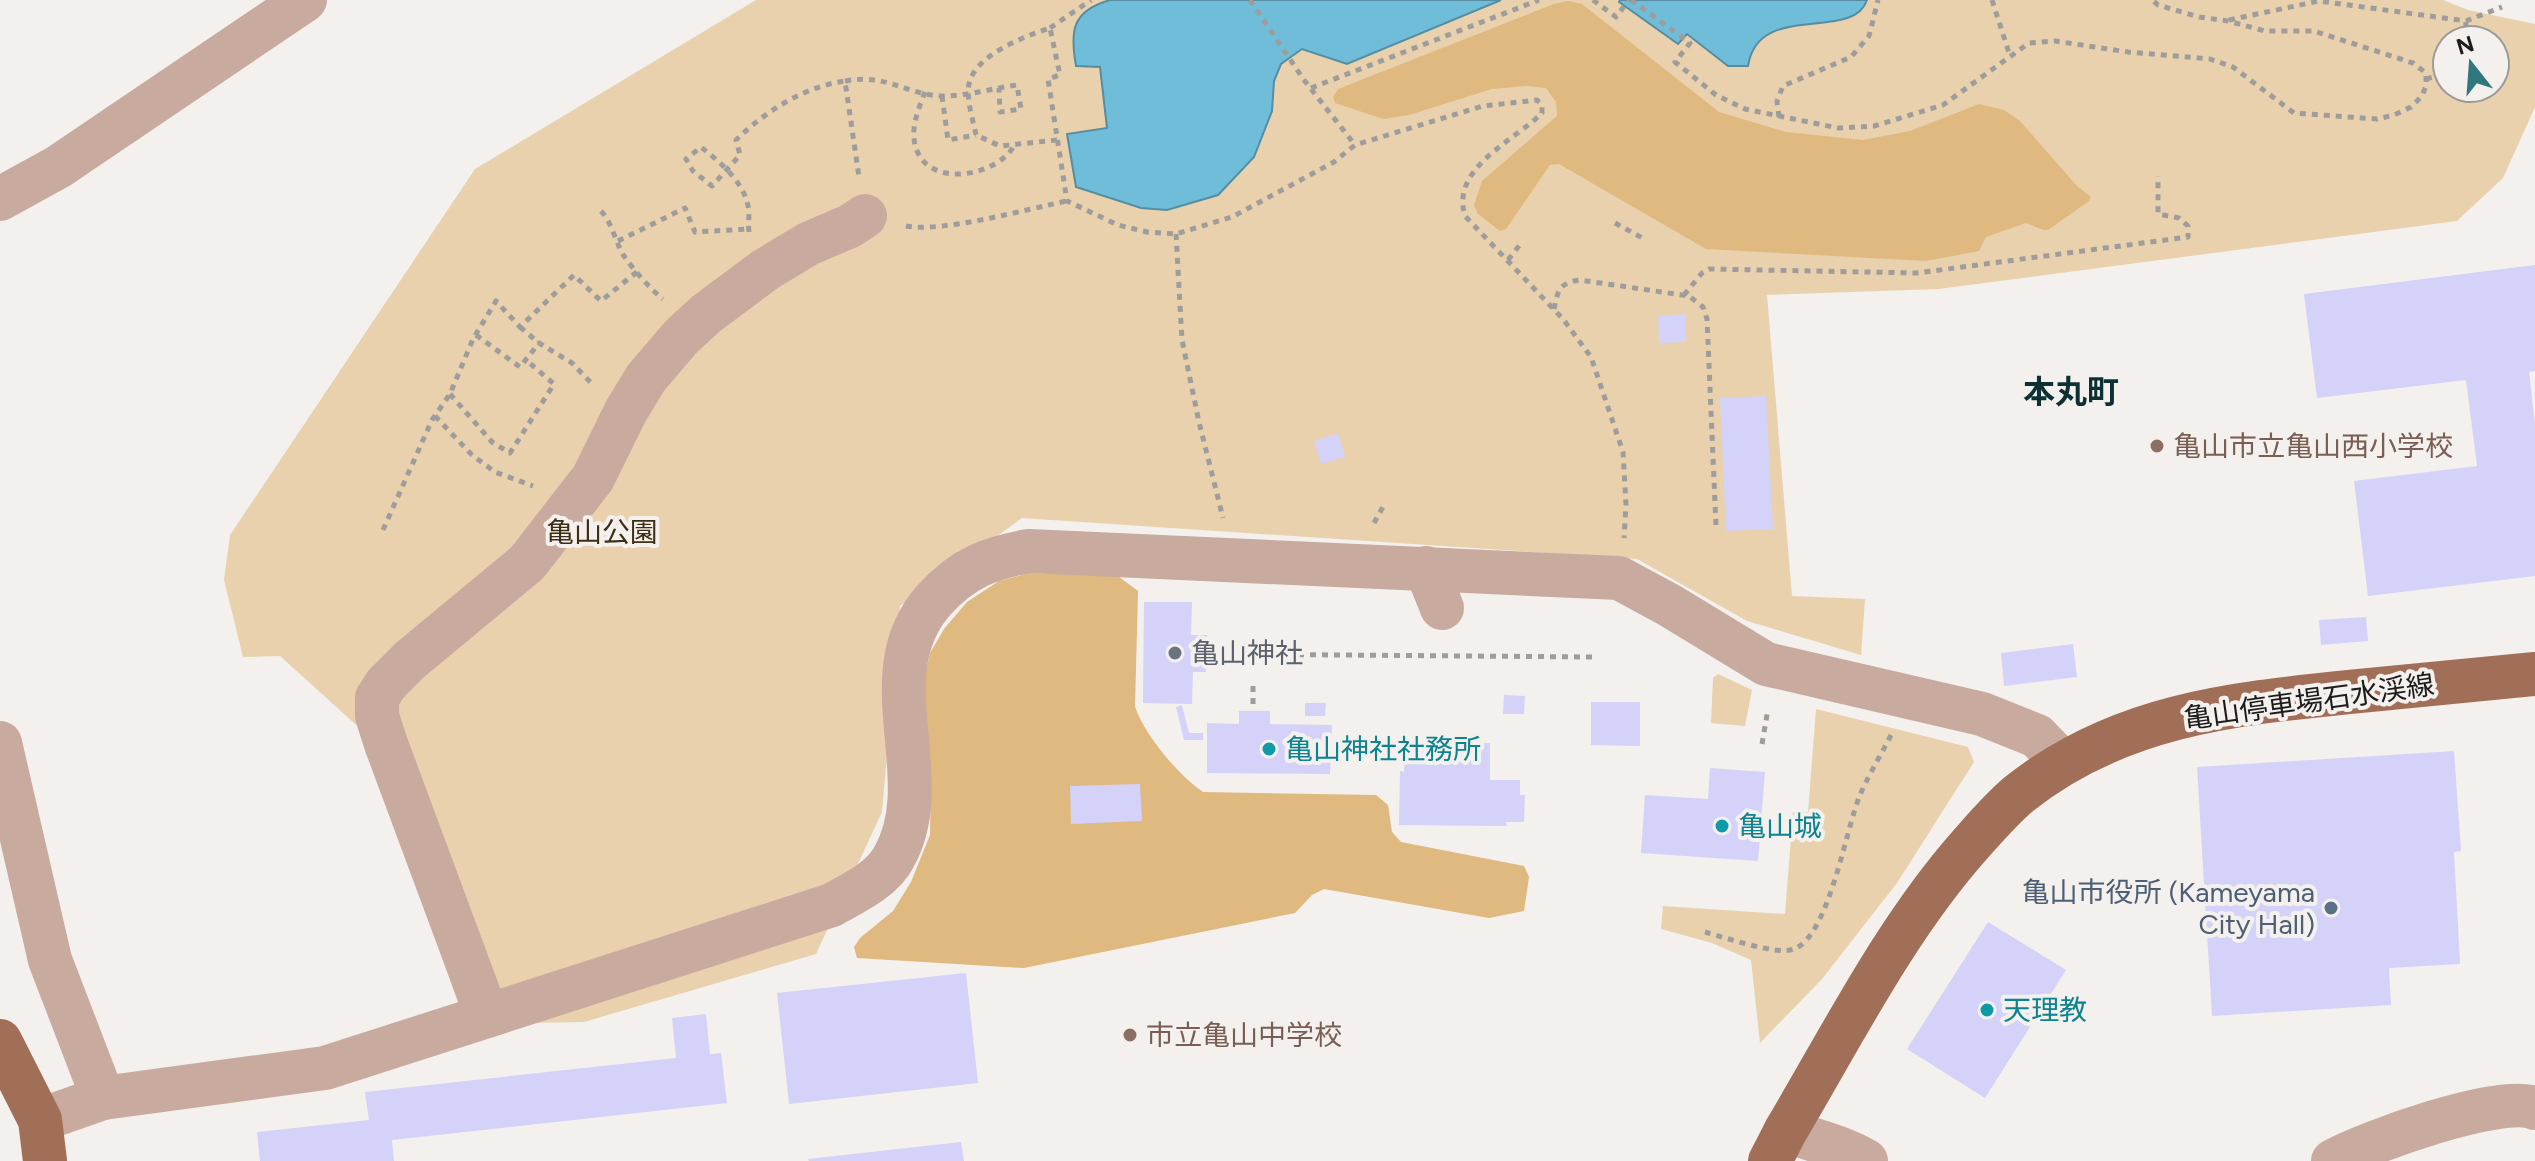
<svg xmlns="http://www.w3.org/2000/svg" width="2535" height="1161" font-family="Figtree,'Noto Sans JP',sans-serif">
  <style>
    .green { fill: #e9d1ae; fill-rule: evenodd }
    .forest { fill: #dfb97f }
    .water { fill: #6fbdd9; stroke: #568da0; stroke-width: 2 }
    .building { fill: #d4d2f8 }
    .lines { fill: none; stroke-linecap: round; stroke-linejoin: round }
    .path { stroke: #9f9d9b; stroke-width: 5; stroke-dasharray: 6 6; stroke-linecap: butt }
    .minor { stroke: #c8aa9e; stroke-width: 44 }
    .major { stroke: #a16e58; stroke-width: 44 }
    .education-dot { fill: #8d6e63; stroke: #f3f0ed; stroke-width: 3 }
    .worship-dot { fill: #6b7280; stroke: #f3f0ed; stroke-width: 3 }
    .culture-dot { fill: #0f9aa8; stroke: #f3f0ed; stroke-width: 3 }
    .service-dot { fill: #5c6f8a; stroke: #f3f0ed; stroke-width: 3 }
    .labels { text-anchor: middle; dominant-baseline: central; stroke-width: 8; stroke-linejoin: round; paint-order: stroke }
    .education-label { font-size: 28px; fill: #785e54; stroke: #f3f0ed; text-anchor: start }
    .park-label { font-size: 28px; fill: #3e2e14; stroke: #f3f0ed }
    .worship-label { font-size: 28px; fill: #5b616d; stroke: #f3f0ed; text-anchor: start }
    .street-label { font-size: 28px; fill: #1d1c1b; stroke: #f3f0ed }
    .culture-label { font-size: 28px; fill: #0d838f; stroke: #f3f0ed; text-anchor: start }
    .service-label { font-size: 28px; fill: #4e5e75; stroke: #f3f0ed; text-anchor: end }
    .quarter-label { font-size: 32px; font-weight: bold; fill: #0d3034; stroke: #f3f0ed }
  </style>
  <rect width="100%" height="100%" fill="#f3f0ed"/>
  <!-- green -->
  <g class="green">
    <path d="M756,0H2443L2468,10L2535,24V107L2503,178L2457,221L1939,289L1767,295L1792,596L1865,599L1861,655L1747,621L1637,559L1022,518L900,606L882,812L816,954L584,1022L525,1023L472,1043L364,732L280,656L243,657L224,580L230,535L475,169ZM2447,40H2495V88H2447Z"/>
    <path d="M1718,674L1752,690L1745,726L1711,723L1713,678Z"/>
    <path d="M1816,709L1968,747L1974,762L1897,883L1822,979L1760,1043L1751,960L1712,943L1661,929L1663,906L1785,914L1793,812H1808Z"/>
  </g>
  <!-- forest -->
  <g class="forest">
    <path d="M1568,1L1582,4L1719,112L1786,132L1863,140L1910,131L1979,104L2004,110L2020,121L2077,186L2091,197L2089,201L2048,230H2043L2026,223L1986,237L1979,251L1926,261L1706,249L1559,164L1550,165L1506,229L1500,231L1478,214L1474,205L1482,181L1557,116L1556,102L1546,88L1527,86L1492,89L1409,115L1383,119L1335,103L1333,97L1338,89L1554,4Z"/>
    <path d="M1029,573L1118,576L1138,591L1135,706C1143,733 1179,776 1203,792L1376,795L1388,805L1392,832L1401,842L1524,866L1529,877L1524,911L1489,918L1324,889L1312,895L1295,913L1024,968L857,958L854,947L860,938L893,911L911,882L930,835L931,772L923,684L930,653L944,629L967,602L999,581Z"/>
  </g>
  <!-- water -->
  <g class="water">
    <path d="M1110,0H1501L1347,64L1302,49L1281,64L1274,81L1272,111L1254,157L1218,195L1167,210L1141,208L1076,187L1067,134L1107,128L1100,67L1076,66C1070,32 1071,11 1110,0Z"/>
    <path d="M1620,0H1867C1853,43 1758,0 1748,66H1728L1687,34L1678,44L1619,2Z"/>
  </g>
  <!-- building -->
  <g class="building">
    <path d="M2535,265V371L2529,372L2535,425V576L2368,596L2354,481L2477,466L2466,380L2317,398L2304,294Z"/>
    <path d="M1685,314L1686,342L1659,343L1658,316Z"/>
    <path d="M1766,396L1773,529L1726,531L1720,398Z"/>
    <path d="M1338,433L1345,457L1321,464L1314,441Z"/>
    <path d="M1144,602H1192L1191,635H1207L1206,672H1193L1192,704L1143,703Z"/>
    <path d="M2366,617L2368,641L2321,645L2319,620Z"/>
    <path d="M2073,644L2077,677L2004,686L2001,653Z"/>
    <path d="M1504,695L1525,696L1524,714H1503Z"/>
    <path d="M1591,702H1640V746L1591,745Z"/>
    <path d="M1305,703H1326L1325,716H1305Z"/>
    <path d="M1182,705L1189,733H1203V740H1184L1176,707Z"/>
    <path d="M1239,711H1270V724L1332,725L1330,774L1207,773V723L1239,724Z"/>
    <path d="M1405,742L1490,743V780H1520V795H1525L1524,822H1506L1507,826L1399,825L1400,771L1404,772Z"/>
    <path d="M2454,751L2461,851L2454,852L2460,964L2389,968L2391,1005L2212,1016L2197,767Z"/>
    <path d="M1710,768L1765,772L1758,861L1641,853L1645,795L1708,799Z"/>
    <path d="M1140,784L1142,821L1071,824L1070,786Z"/>
    <path d="M1988,922L2066,970L1985,1098L1907,1049Z"/>
    <path d="M966,973L978,1083L789,1104L777,993Z"/>
    <path d="M706,1014L710,1054L721,1053L727,1103L392,1140L394,1161H260L257,1132L369,1120L365,1092L676,1058L672,1018Z"/>
    <path d="M961,1142L964,1161H809L808,1159Z"/>
  </g>
  <g class="lines">
    <!-- path -->
    <g class="path">
      <path d="M1250,0L1304,80L1355,145"/>
      <path d="M1593,0L1616,17L1629,0"/>
      <path d="M1631,0L1690,43L1675,62L1716,95L1745,109L1838,128L1874,126L1943,105L2029,43L2055,41L2128,52L2210,59L2233,67L2294,113L2377,119L2394,115L2411,107L2422,96L2426,86V73L2413,63L2314,31H2265L2228,21L2199,17L2158,5L2152,0"/>
      <path d="M1992,0L2010,56"/>
      <path d="M2229,20L2319,1L2466,21L2502,7"/>
      <path d="M1050,28L1091,0"/>
      <path d="M2465,40L2466,21"/>
      <path d="M2426,79L2440,75L2447,68"/>
      <path d="M845,81C887,73 906,95 943,96C967,96 994,88 1017,85L1021,109L1000,112L999,88"/>
      <path d="M1311,88L1539,0"/>
      <path d="M925,92C918,110 908,133 918,153C935,188 997,175 1014,146"/>
      <path d="M942,96L948,140L976,135"/>
      <path d="M1779,117L1777,101L1783,86L1851,57L1869,36L1878,0"/>
      <path d="M1057,140L1000,146L976,135C973,119 966,100 969,84C975,55 1025,36 1050,28L1060,75L1048,79L1067,201L1118,225L1147,232L1176,234L1232,217L1334,162L1355,145L1483,106L1537,100L1542,105V113C1514,141 1450,168 1465,216L1563,319L1591,357L1623,452L1626,505L1624,538"/>
      <path d="M601,211C613,224 615,242 624,256C633,269 651,290 663,299"/>
      <path d="M1615,223L1646,240"/>
      <path d="M906,226C942,233 1027,209 1067,201"/>
      <path d="M749,232C748,225 749,220 749,213C747,184 722,164 701,147L686,159L693,171L712,186L740,155L736,140C766,111 803,87 845,81L859,177"/>
      <path d="M1176,234L1182,340L1199,422L1223,518"/>
      <path d="M618,241L685,208L695,232L748,229"/>
      <path d="M1508,260L1522,242"/>
      <path d="M1684,295L1702,273L1709,269L1917,273L2188,237V226L2179,218L2158,214V176"/>
      <path d="M1554,309C1558,290 1559,283 1580,280L1689,296L1703,307L1707,319L1716,526"/>
      <path d="M520,327L539,343"/>
      <path d="M476,335L520,367L539,343L572,363L594,386"/>
      <path d="M450,394L492,442L510,453L554,384L525,359"/>
      <path d="M435,416L472,455L495,472L533,486"/>
      <path d="M1374,523L1385,503"/>
      <path d="M383,530L432,420L450,394L473,339L496,301L520,327L574,275L601,301L638,271"/>
      <path d="M1214,654L1593,657"/>
      <path d="M1253,704V684"/>
      <path d="M1762,744L1768,709"/>
      <path d="M1705,932C1724,937 1777,956 1794,949C1829,936 1846,828 1860,795C1869,774 1881,755 1891,735"/>
    </g>
    <!-- minor -->
    <g class="minor">
      <path d="M0,199L58,167L305,0"/>
      <path d="M1426,568L1442,608"/>
      <path d="M0,743L50,960L103,1098"/>
      <path d="M487,1016L386,744L377,716V698L386,684L410,660L527,563L593,478L626,411L646,378L681,337L706,314L765,270L808,244L850,226L865,216"/>
      <path d="M40,1120L103,1098L325,1068L832,905C853,893 882,880 894,857C939,777 867,675 934,600C963,568 989,558 1029,551L1619,578L1669,605L1766,664L1982,714L2037,736L2063,763"/>
      <path d="M1786,1130C1812,1141 1842,1146 1866,1161"/>
      <path d="M2333,1161C2368,1142 2500,1094 2535,1108"/>
    </g>
    <!-- major -->
    <g class="major">
      <path d="M0,1041L40,1120L45,1161"/>
      <path d="M1770,1161L1786,1130C1843,1034 1895,930 1969,846C1985,828 2001,809 2019,794C2117,716 2229,704 2349,692C2411,686 2473,680 2535,674"/>
    </g>
  </g>
  <!-- markers -->
  <g class="education-dot">
    <circle cx="2157" cy="446" r="8"/>
    <circle cx="1130" cy="1035" r="8"/>
  </g>
  <circle class="worship-dot" cx="1175" cy="653" r="8"/>
  <g class="culture-dot">
    <circle cx="1269" cy="749" r="8"/>
    <circle cx="1722" cy="826" r="8"/>
    <circle cx="1987" cy="1010" r="8"/>
  </g>
  <circle class="service-dot" cx="2331" cy="908" r="8"/>
  <g class="labels">
    <!-- education labels -->
    <g class="education-label">
      <text x="2173" y="446">亀山市立亀山西小学校</text>
      <text x="1146" y="1035">市立亀山中学校</text>
    </g>
    <!-- park labels -->
    <g class="park-label">
      <text x="602" y="532">亀山公園</text>
    </g>
    <!-- worship labels -->
    <g class="worship-label">
      <text x="1191" y="653">亀山神社</text>
    </g>
    <!-- street labels -->
    <g class="street-label">
      <text transform="translate(2309 701) rotate(-8)">亀山停車場石水渓線</text>
    </g>
    <!-- culture labels -->
    <g class="culture-label">
      <text x="1285" y="749">亀山神社社務所</text>
      <text x="1738" y="826">亀山城</text>
      <text x="2003" y="1010">天理教</text>
    </g>
    <!-- service labels -->
    <g class="service-label">
      <text x="2315" y="892">亀山市役所 (Kameyama<tspan x="2315" dy="32">City Hall)</tspan></text>
    </g>
    <!-- quarter labels -->
    <g class="quarter-label">
      <text x="2071" y="392">本丸町</text>
    </g>
  </g>
  <!-- north arrow -->
  <g transform="translate(2471 64) rotate(343)"><circle r="38" fill="#f3f0ed" stroke="#9d9b99" stroke-width="2"/>
  <path d="M0-6L14 30L0 20L-14 30Z" fill="#2f7880"/>
  <text y="-12" font-size="22" font-weight="bold" text-anchor="middle" fill="#1d1c1b">N</text>
  </g>
</svg>
